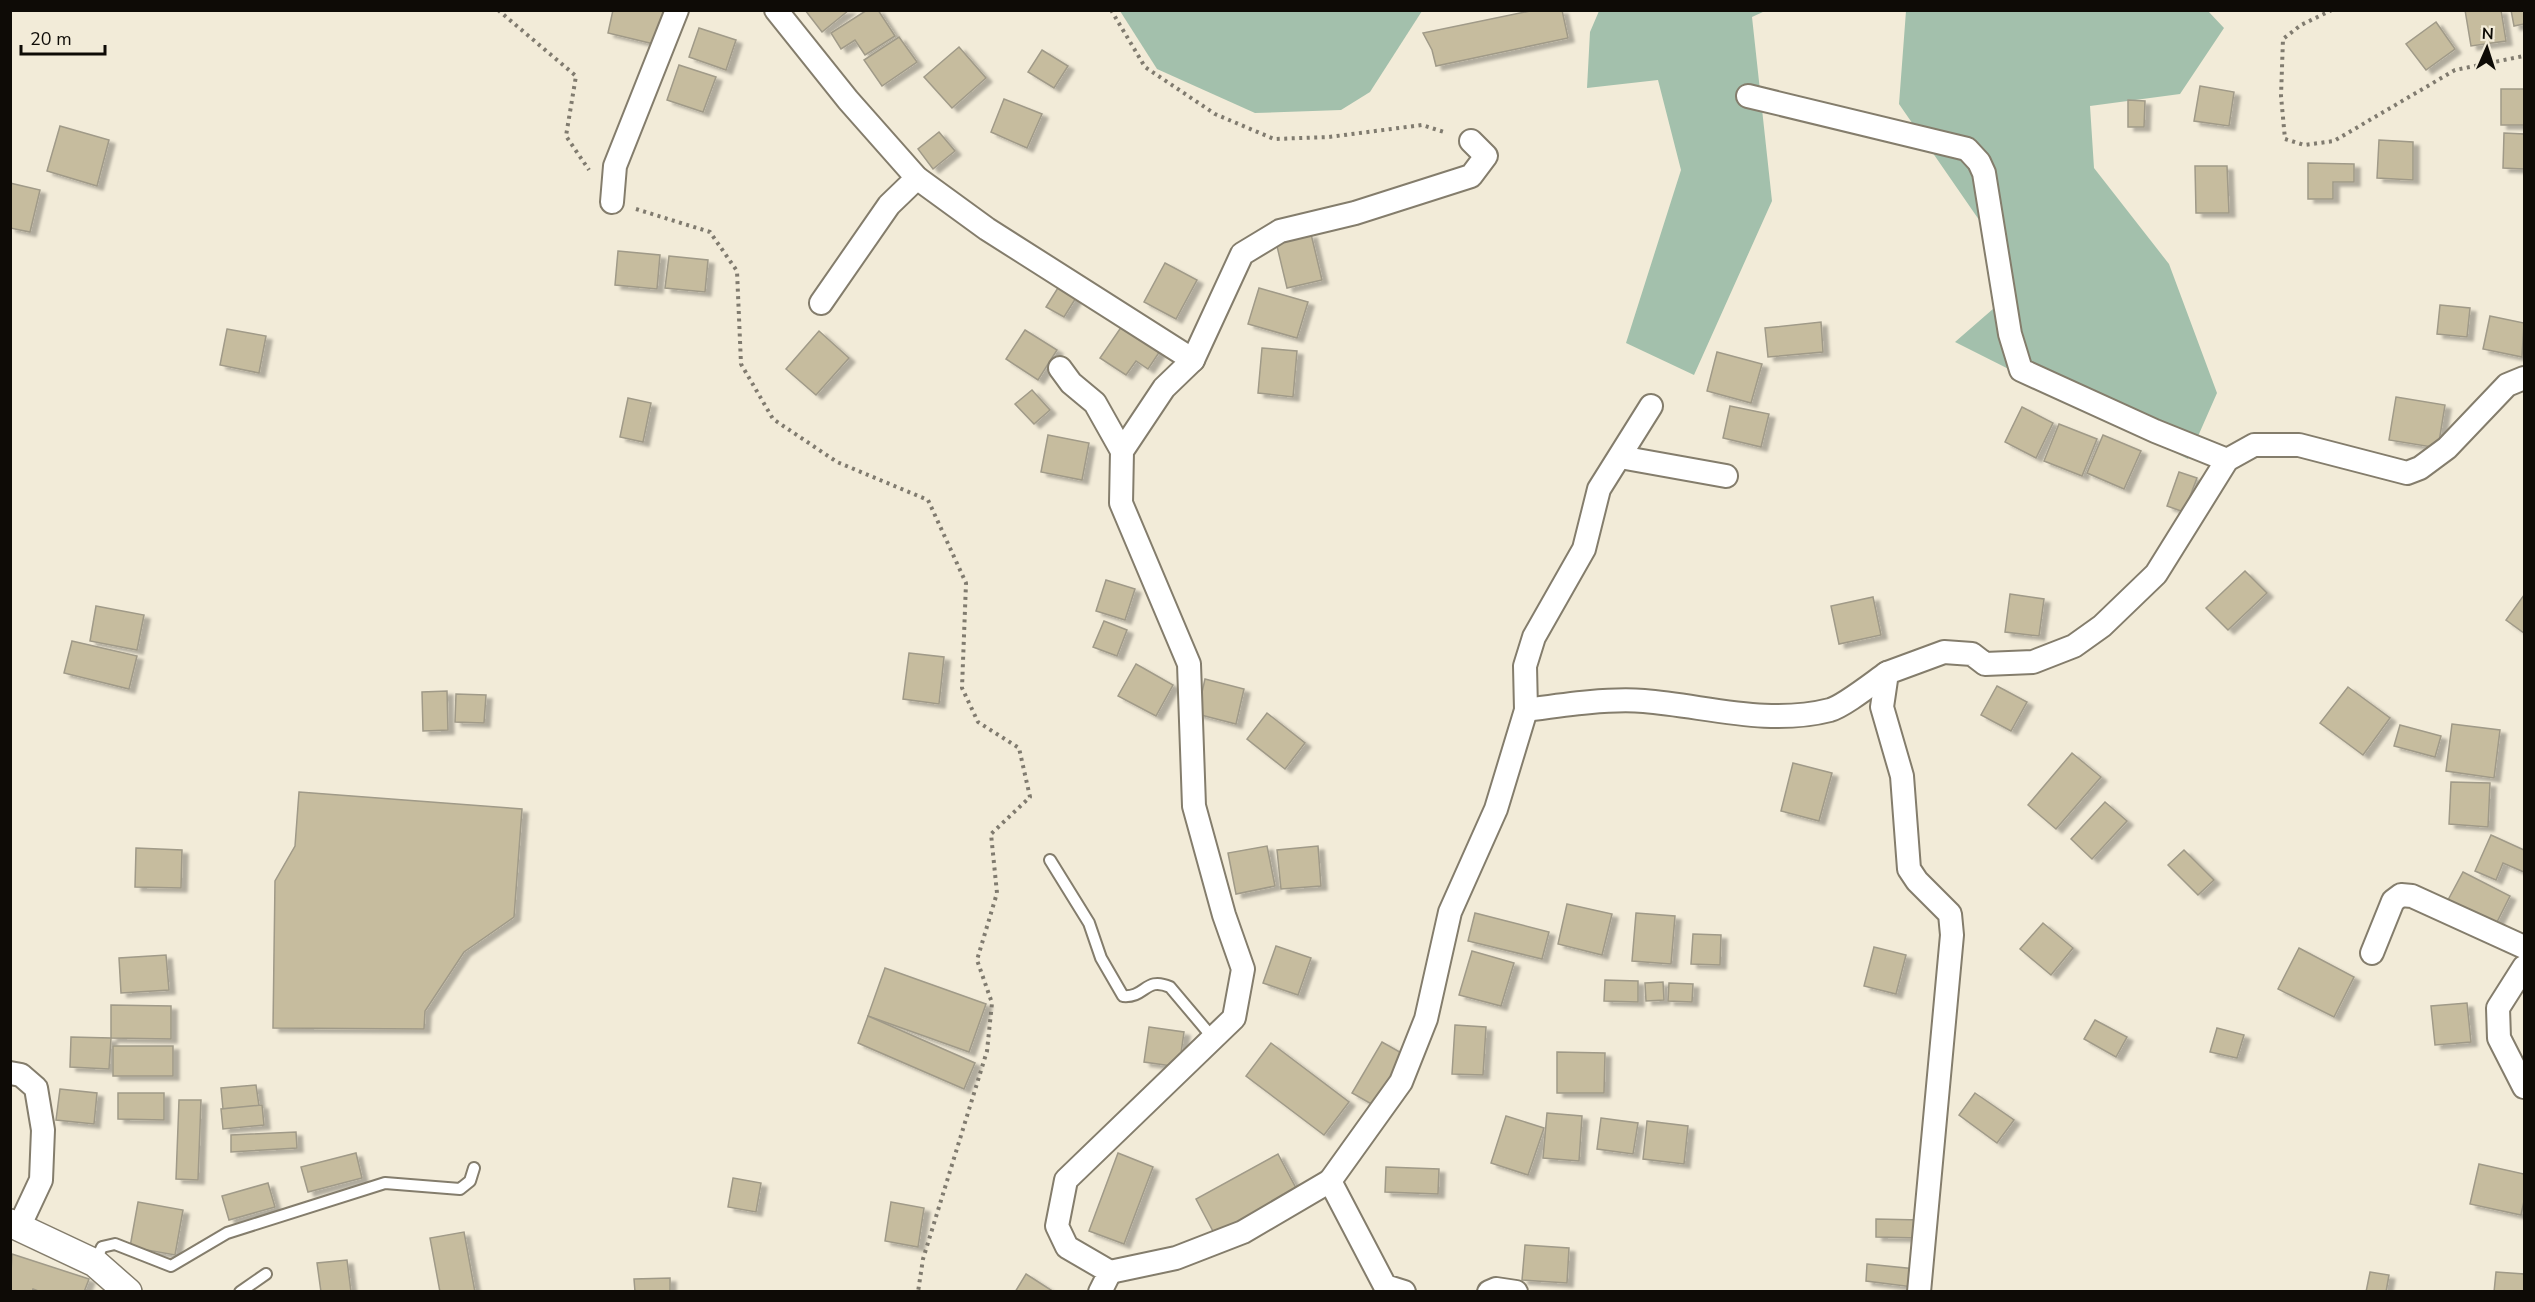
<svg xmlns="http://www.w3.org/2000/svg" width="2535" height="1302" font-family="'Nunito Sans',sans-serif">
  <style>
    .forest { fill: #a3c0ac }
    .building { fill: #c6bc9e; stroke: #a09a88; stroke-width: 1.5; filter: url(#shadow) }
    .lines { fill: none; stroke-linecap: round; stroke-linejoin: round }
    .service-casing { stroke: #847d6c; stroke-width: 14 }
    .minor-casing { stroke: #847d6c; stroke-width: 26 }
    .tertiary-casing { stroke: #847d6c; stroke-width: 30 }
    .path { stroke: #807b6f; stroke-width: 4; stroke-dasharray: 3 4.5; stroke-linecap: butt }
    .service { stroke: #fff; stroke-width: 10 }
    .minor { stroke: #fff; stroke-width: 22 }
    .tertiary { stroke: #fff; stroke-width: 27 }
  </style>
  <defs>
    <filter id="shadow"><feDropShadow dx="6" dy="4" stdDeviation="1.5" flood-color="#0004"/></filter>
  </defs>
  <rect width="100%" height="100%" fill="#f2ebd8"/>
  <!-- forest -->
  <g class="forest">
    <path d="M1120,11H1422L1370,92L1341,110L1255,113L1157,69Z"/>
    <path d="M1599,11H1765L1752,17L1772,201L1694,375L1626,343L1681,170L1658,80L1587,88L1590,32Z"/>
    <path d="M1906,11H2208L2224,28L2180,94L2090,106L2094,168L2169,264L2217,393L2188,459L1955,342L2001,302L1986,230L1899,104Z"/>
  </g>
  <!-- building -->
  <g class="building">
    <path d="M613,10H666L658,45L608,33Z"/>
    <path d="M805,10H849L822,32Z"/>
    <path d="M867,10H878L895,36L865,55L855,40L841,49L831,33Z"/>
    <path d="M1535,10H1562L1568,38L1436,66L1432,50L1423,33Z"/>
    <path d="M2465,10H2501L2506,41L2471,46Z"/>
    <path d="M2511,10H2524V24L2514,26Z"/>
    <path d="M2436,22L2455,49L2426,70L2406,44Z"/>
    <path d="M699,28L736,40L726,70L689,57Z"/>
    <path d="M899,37L917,62L882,86L864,60Z"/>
    <path d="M959,47L986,78L952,108L924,77Z"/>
    <path d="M1042,50L1068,66L1054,88L1028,72Z"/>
    <path d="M679,65L716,77L703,112L667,100Z"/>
    <path d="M2200,86L2234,92L2229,126L2194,121Z"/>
    <rect x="2501" y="89" width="23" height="36"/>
    <path d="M1004,99L1042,114L1027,148L991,132Z"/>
    <path d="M2128,100L2145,101L2144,127H2128Z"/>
    <path d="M60,126L109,140L97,186L47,171Z"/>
    <path d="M939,132L955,151L933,169L918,149Z"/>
    <path d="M2504,133L2524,134V169L2503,168Z"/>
    <path d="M2379,140L2413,142V180L2377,178Z"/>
    <path d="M2308,163L2354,164V182H2333V199H2308Z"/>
    <path d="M2195,166H2227L2229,213H2196Z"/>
    <path d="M10,183L40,190L30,232L10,228Z"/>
    <path d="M1311,234L1322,280L1287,288L1276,242Z"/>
    <path d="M618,251L660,255L657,289L615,285Z"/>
    <path d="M669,256L708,260L705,292L665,288Z"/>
    <path d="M1165,263L1197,280L1176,319L1144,302Z"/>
    <path d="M1061,283L1079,293L1064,317L1046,307Z"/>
    <path d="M1259,288L1308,302L1297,338L1248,324Z"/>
    <path d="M2440,305L2470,308L2467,337L2437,334Z"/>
    <path d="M2490,316L2524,323L2522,357L2483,349Z"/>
    <path d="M1821,322L1823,352L1768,357L1765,328Z"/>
    <path d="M1124,323L1162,348L1148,369L1136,361L1126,375L1100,358Z"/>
    <path d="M227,329L266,336L259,373L220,365Z"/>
    <path d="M1025,330L1057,350L1038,380L1006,359Z"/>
    <path d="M819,331L849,358L816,395L786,369Z"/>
    <path d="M1262,348L1297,351L1293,397L1258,393Z"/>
    <path d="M1717,352L1762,364L1751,403L1707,391Z"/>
    <path d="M1032,390L1050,410L1034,424L1015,404Z"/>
    <path d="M2396,397L2445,405L2438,448L2389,440Z"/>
    <path d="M628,398L651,403L643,442L620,437Z"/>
    <path d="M1730,406L1769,414L1761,447L1723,438Z"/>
    <path d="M2022,407L2053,423L2036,458L2005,442Z"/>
    <path d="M2059,424L2097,439L2082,476L2044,461Z"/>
    <path d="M1048,435L1089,443L1082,480L1041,472Z"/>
    <path d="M2103,435L2141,451L2124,489L2087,473Z"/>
    <path d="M2179,472L2197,478L2184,512L2167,506Z"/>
    <path d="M2245,571L2267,593L2228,630L2206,608Z"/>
    <path d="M1106,580L1135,589L1125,620L1096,611Z"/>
    <path d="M2010,594L2044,599L2039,636L2005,632Z"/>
    <path d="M2524,595V633L2506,620Z"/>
    <path d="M1873,597L1881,635L1839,644L1831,606Z"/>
    <path d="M96,606L144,615L137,650L90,641Z"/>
    <path d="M1104,621L1127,630L1117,656L1093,647Z"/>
    <path d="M72,641L137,656L129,689L64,673Z"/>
    <path d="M909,653L944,657L939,704L903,699Z"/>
    <path d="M1136,664L1173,685L1156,716L1118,696Z"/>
    <path d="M1205,679L1244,689L1236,724L1197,714Z"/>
    <path d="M1997,686L2027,702L2011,731L1981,715Z"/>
    <path d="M2348,687L2390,718L2363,755L2320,723Z"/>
    <path d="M447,691L448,730L423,731L422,692Z"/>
    <path d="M456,694L486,695L484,723L455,722Z"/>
    <path d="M1267,713L1305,743L1285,769L1247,739Z"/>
    <path d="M2452,724L2500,730L2494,778L2446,771Z"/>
    <path d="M2400,725L2441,736L2435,757L2394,746Z"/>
    <path d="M2072,753L2101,777L2056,829L2028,805Z"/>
    <path d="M1793,763L1832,773L1819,821L1781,811Z"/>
    <path d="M2451,782L2490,783L2488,827L2449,824Z"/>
    <path d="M299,792L522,809L514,917L464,952L425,1011L424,1029L273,1028L275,881L295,846Z"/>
    <path d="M2105,802L2127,821L2092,859L2071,839Z"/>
    <path d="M2491,835L2524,850V872L2503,863L2496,880L2475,871Z"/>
    <path d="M1267,846L1275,886L1236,894L1228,853Z"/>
    <path d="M1318,846L1321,886L1281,889L1277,850Z"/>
    <path d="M136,848L182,850L181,888L135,887Z"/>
    <path d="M2184,850L2214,880L2198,895L2168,865Z"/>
    <path d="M2463,872L2510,896L2496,924L2448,900Z"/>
    <path d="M1567,904L1612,914L1602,955L1558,944Z"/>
    <path d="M1475,913L1549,932L1542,959L1468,941Z"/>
    <path d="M1636,913L1675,916L1671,964L1632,961Z"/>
    <path d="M2043,923L2073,948L2051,975L2020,949Z"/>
    <path d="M1693,934L1721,935L1720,965L1691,964Z"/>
    <path d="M1276,946L1311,958L1298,995L1263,983Z"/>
    <path d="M1874,947L1906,955L1896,994L1864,986Z"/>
    <path d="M2299,948L2354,977L2334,1017L2278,989Z"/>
    <path d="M1472,951L1514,963L1501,1006L1459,995Z"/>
    <path d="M166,955L169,990L121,993L119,958Z"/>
    <path d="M885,968L986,1004L969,1052L868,1016Z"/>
    <path d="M1605,980L1638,981V1002L1604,1001Z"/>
    <path d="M1663,982L1664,1000L1646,1001L1645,983Z"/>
    <path d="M1669,983L1693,984L1692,1002L1668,1001Z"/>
    <path d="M2467,1003L2471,1042L2435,1045L2431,1006Z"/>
    <path d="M111,1005L171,1006V1039L111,1038Z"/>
    <path d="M868,1016L975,1063L964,1089L858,1043Z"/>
    <path d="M2095,1020L2127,1037L2116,1057L2084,1039Z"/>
    <path d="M1455,1025L1486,1027L1483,1075L1452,1074Z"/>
    <path d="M1149,1027L1184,1032L1179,1067L1144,1062Z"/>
    <path d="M2217,1028L2244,1035L2237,1058L2210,1052Z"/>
    <path d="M71,1037L111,1038L109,1069L70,1067Z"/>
    <path d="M1382,1042L1405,1055L1375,1106L1352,1093Z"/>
    <path d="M1271,1043L1349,1102L1324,1135L1246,1076Z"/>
    <rect x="113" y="1046" width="60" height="30"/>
    <path d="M1557,1052L1605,1053L1604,1093H1557Z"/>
    <path d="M256,1085L259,1106L223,1109L221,1088Z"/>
    <path d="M60,1089L97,1093L94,1124L56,1120Z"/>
    <path d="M118,1093H164V1120L118,1119Z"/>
    <path d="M1975,1093L2014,1120L1997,1143L1959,1115Z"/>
    <path d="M179,1100H201L198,1180L176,1179Z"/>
    <path d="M262,1105L264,1125L223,1129L221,1109Z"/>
    <path d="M1547,1113L1582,1116L1579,1161L1543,1158Z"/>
    <path d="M1506,1116L1544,1128L1528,1175L1491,1163Z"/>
    <path d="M1601,1118L1638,1123L1633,1154L1597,1149Z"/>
    <path d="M1647,1121L1688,1126L1684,1164L1643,1159Z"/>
    <path d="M296,1132L297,1148L231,1152V1135Z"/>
    <path d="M356,1153L362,1178L308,1192L301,1167Z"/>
    <path d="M1118,1153L1153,1167L1124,1244L1089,1231Z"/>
    <path d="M1278,1154L1297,1190L1215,1235L1196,1199Z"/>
    <path d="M2479,1164L2524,1174V1201L2521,1215L2470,1204Z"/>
    <path d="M1386,1167L1439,1169L1438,1194L1385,1192Z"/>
    <path d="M733,1178L761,1183L756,1212L728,1207Z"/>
    <path d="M268,1183L275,1207L229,1220L222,1196Z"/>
    <path d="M138,1202L183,1210L175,1255L130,1247Z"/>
    <path d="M891,1202L924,1208L918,1247L885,1241Z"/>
    <path d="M1876,1219L1921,1220L1920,1238L1876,1237Z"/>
    <path d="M464,1232L475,1292H440L430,1238Z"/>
    <path d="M1525,1245L1569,1248L1567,1283L1522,1280Z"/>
    <path d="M12,1254L89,1279L84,1292H41L33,1289L32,1292H10Z"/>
    <path d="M347,1260L351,1292H321L317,1263Z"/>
    <path d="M1867,1264L1916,1269L1913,1287L1866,1281Z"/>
    <path d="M2370,1272L2389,1275L2386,1292H2366Z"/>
    <path d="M2496,1272L2524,1274V1292H2494Z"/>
    <path d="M1026,1274L1054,1292H1015Z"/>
    <path d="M670,1278V1292H635L634,1279Z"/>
  </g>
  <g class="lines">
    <defs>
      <g id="service">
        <path d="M1050,860L1089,923L1101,958L1123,996C1146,998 1145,976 1170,987L1213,1038"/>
        <path d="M95,1262L102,1247L115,1244L171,1266L227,1233L385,1183L460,1189L470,1181L474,1168"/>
        <path d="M240,1292L266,1274"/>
      </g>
      <g id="minor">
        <path d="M776,10L848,100L917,178L987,229L1193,360"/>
        <path d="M1748,96L1967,149L1979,162L1984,173L2010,334L2021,370L2155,431L2227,460"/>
        <path d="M612,202L615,166L677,10"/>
        <path d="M821,303L889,205L917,178"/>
        <path d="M1060,368L1071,383L1095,403L1122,451"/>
        <path d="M1620,457L1726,476"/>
        <path d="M1526,710C1562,705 1609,698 1644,701C1706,706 1768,726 1830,710C1844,706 1874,682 1887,673"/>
        <path d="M2372,953L2393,901L2401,895L2412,896L2524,947"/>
        <path d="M2524,967L2498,1008L2499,1038L2524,1087"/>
        <path d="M10,1073L21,1075L36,1088L43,1130L41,1180L19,1227"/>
        <path d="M1110,1272L1176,1258L1243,1232L1330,1181"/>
        <path d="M1100,1292L1110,1272L1067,1247L1057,1226L1066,1180L1234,1018L1243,969L1224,915L1194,806L1189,664L1121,503L1122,451L1164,388L1193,360L1242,254L1280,231L1355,213L1471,176L1486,156L1471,141"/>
        <path d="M1404,1292L1385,1286L1330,1181L1401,1082L1426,1019L1450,912L1496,809L1526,710L1525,666L1534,637L1584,549L1599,489L1651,406"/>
        <path d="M1489,1292L1496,1289L1516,1292"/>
        <path d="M1919,1292L1952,935L1950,914L1917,881L1909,869L1902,776L1882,707L1887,673L1944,652L1972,654L1985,664L2033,662L2074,646L2102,626L2156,574L2227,460L2254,445H2299L2407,473L2420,468L2447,448L2507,385L2524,378"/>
      </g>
      <path id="tertiary" d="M10,1223L95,1263L128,1292"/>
    </defs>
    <!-- service casing -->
    <use href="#service" class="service-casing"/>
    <!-- minor casing -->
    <use href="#minor" class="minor-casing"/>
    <!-- tertiary casing -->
    <use href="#tertiary" class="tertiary-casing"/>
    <!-- path -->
    <g class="path">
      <path d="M498,10L576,76L566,136L589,170"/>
      <path d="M1111,10L1145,67L1215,114L1274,139L1329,137L1422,125L1447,133"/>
      <path d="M2332,10L2301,25L2283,39L2281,96L2285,139L2304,145L2334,141L2455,70L2524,56"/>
      <path d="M636,209L710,232L737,271L741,364L773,419L837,462L928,500L966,583L962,688L978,722L1019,748L1030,797L991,834L997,893L977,960L992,1003L987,1051L923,1259L918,1292"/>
    </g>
    <!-- service -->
    <use href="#service" class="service"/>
    <!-- minor -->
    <use href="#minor" class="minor"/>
    <!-- tertiary -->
    <use href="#tertiary" class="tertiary"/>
  </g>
  <!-- border -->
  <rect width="2535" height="1302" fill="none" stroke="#0e0b06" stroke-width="24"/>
  <!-- north arrow -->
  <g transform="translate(2487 48) rotate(3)" stroke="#f2ebd8" stroke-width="4.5" paint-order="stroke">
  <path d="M0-4.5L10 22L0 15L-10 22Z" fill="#0e0b06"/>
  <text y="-9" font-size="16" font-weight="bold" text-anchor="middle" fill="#0e0b06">N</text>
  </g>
  <!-- scale -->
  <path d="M21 45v9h84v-9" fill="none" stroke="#0e0b06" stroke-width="3"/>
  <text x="30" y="45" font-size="18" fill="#0e0b06" stroke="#f2ebd8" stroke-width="4.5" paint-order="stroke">20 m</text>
</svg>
